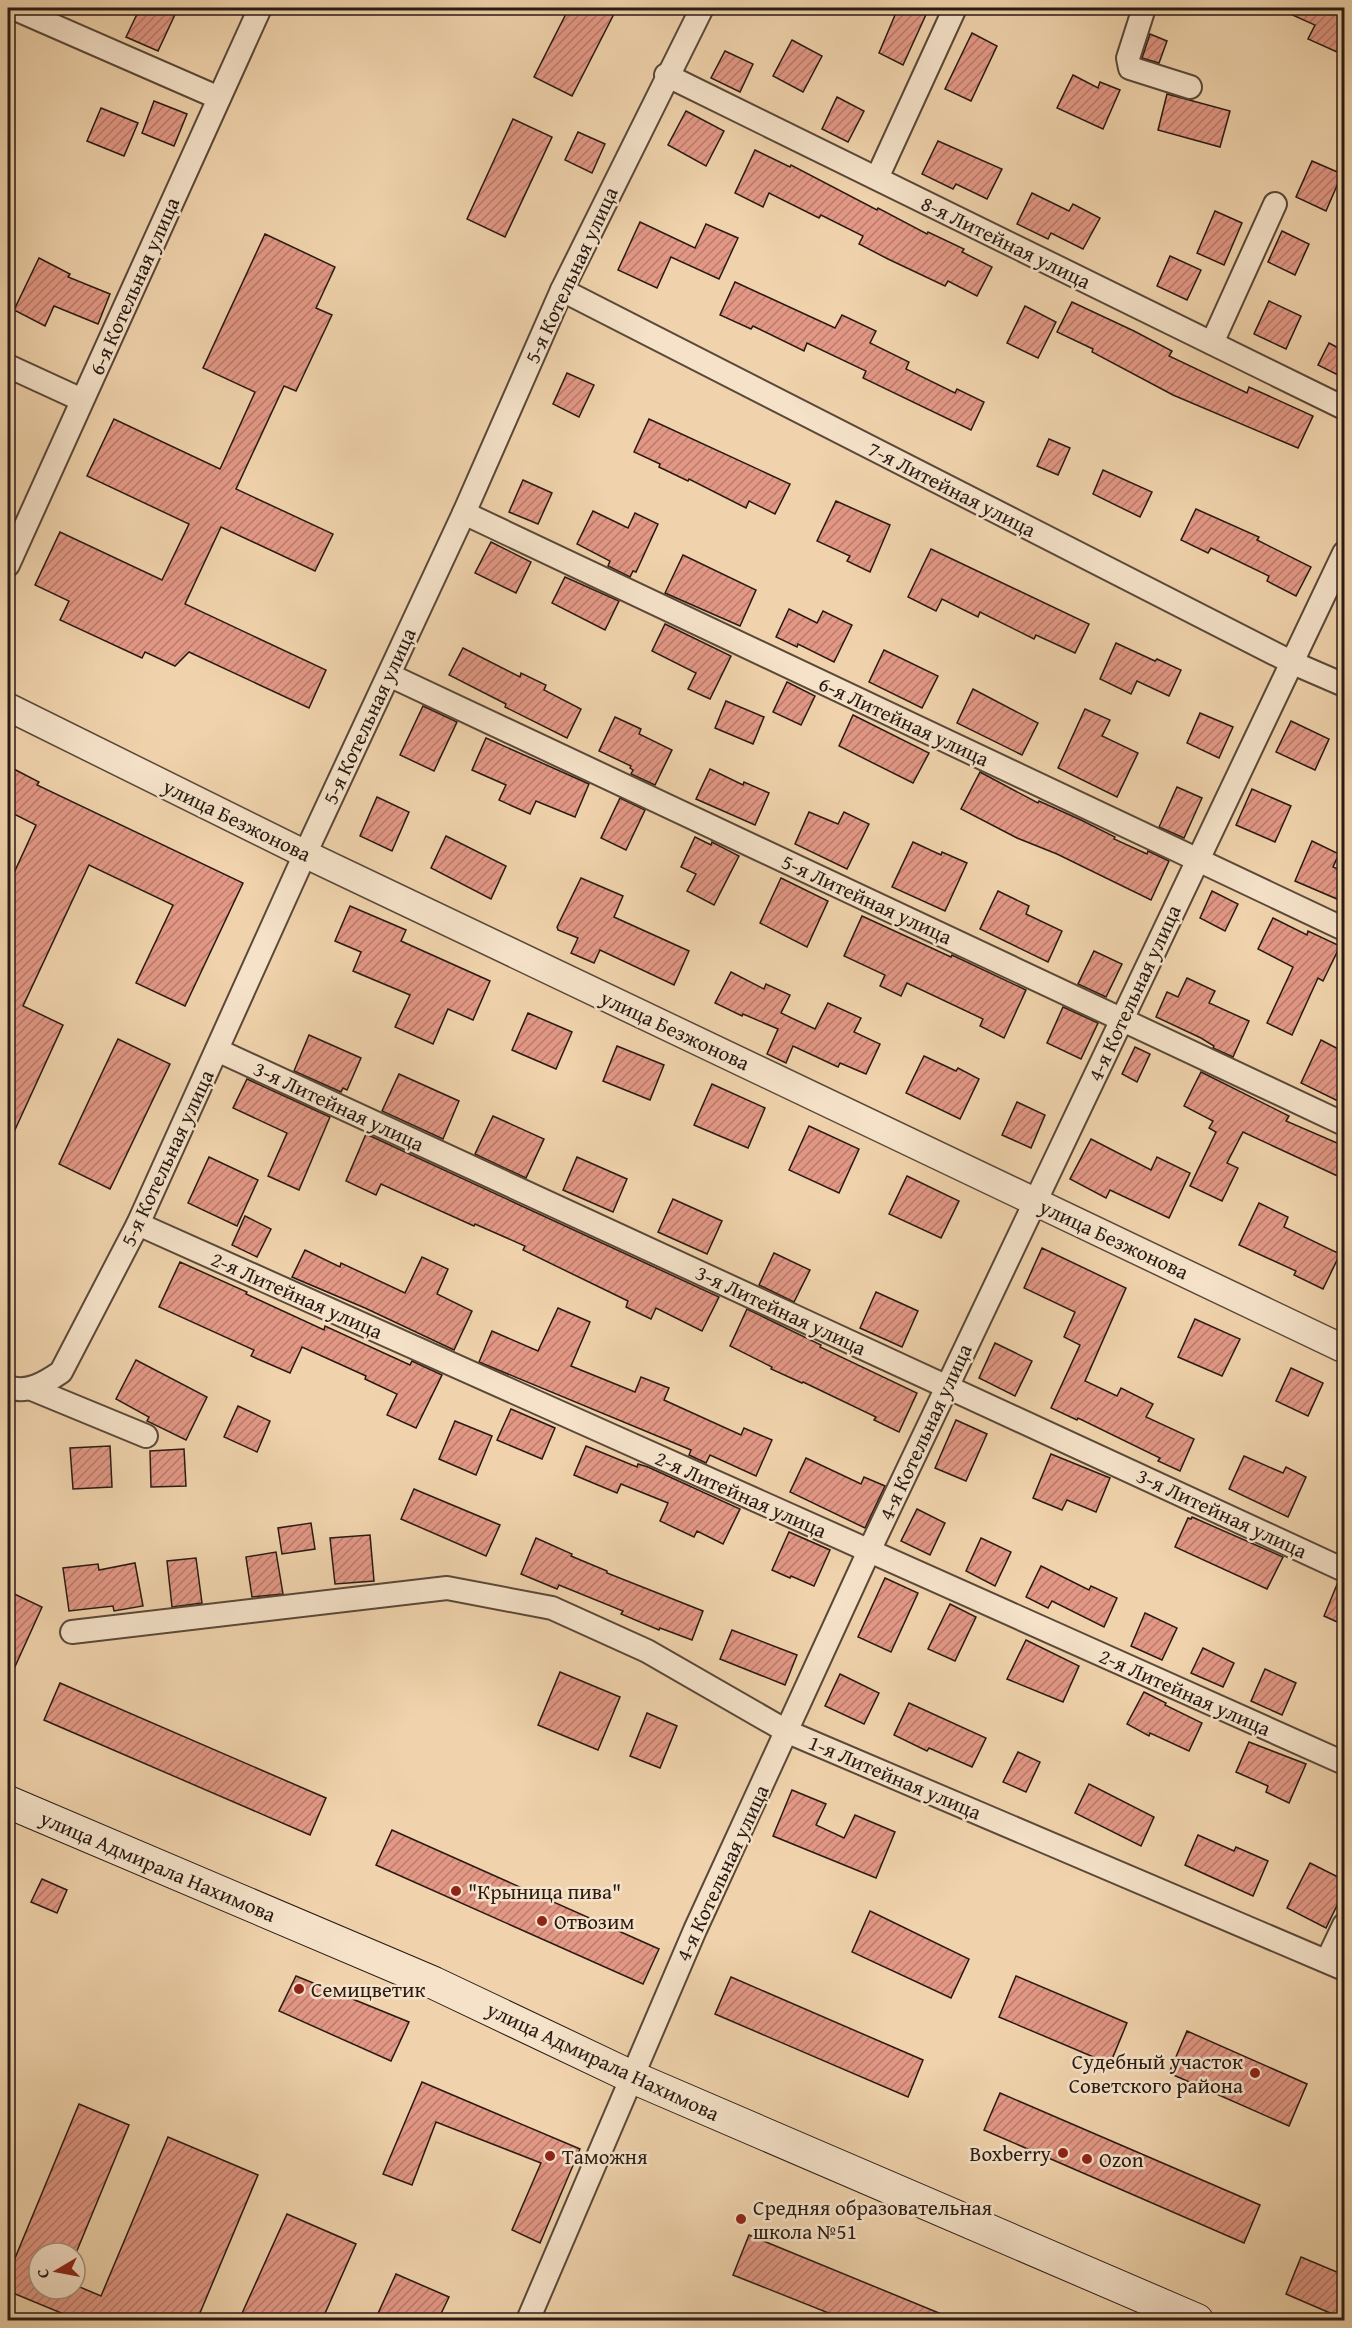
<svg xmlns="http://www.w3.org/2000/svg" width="1352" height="2328" font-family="'Gentium Book Plus',serif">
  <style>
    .building { fill: url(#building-hatch); stroke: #281a13; stroke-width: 1.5 }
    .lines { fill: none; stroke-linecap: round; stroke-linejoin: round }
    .minor-casing { stroke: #5a4839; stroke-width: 26 }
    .tertiary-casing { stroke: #5a4839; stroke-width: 30 }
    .secondary-casing { stroke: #281a13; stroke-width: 34 }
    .minor { stroke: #f5e2c9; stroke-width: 22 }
    .tertiary { stroke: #f5e2c9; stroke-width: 27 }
    .secondary { stroke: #f5e2c9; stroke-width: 32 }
    .poi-dot { fill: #8f2418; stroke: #f5e2c9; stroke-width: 2 }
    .labels { text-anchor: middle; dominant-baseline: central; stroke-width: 5; stroke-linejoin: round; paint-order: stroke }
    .street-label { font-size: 21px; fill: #281a13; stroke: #f5e2c9 }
    .poi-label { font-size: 21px; fill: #281a13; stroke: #f5e2c9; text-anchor: start }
  </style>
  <defs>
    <pattern id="building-hatch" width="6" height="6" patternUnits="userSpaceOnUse" patternTransform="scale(1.5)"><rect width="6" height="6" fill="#e39886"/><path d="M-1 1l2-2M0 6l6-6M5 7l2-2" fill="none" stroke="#b87b6c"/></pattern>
  </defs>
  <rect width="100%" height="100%" fill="#f0d3ac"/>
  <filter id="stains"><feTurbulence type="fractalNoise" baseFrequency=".00333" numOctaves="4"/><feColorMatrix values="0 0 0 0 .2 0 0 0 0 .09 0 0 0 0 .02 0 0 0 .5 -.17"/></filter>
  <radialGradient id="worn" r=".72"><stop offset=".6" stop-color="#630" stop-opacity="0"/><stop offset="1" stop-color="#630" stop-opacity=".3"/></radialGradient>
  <!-- building -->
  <g class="building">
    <path d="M140,8H178L158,51L126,37Z"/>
    <path d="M569,8H617L572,96L534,77Z"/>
    <path d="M898,8H929L903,65L879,53Z"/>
    <path d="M1277,8H1344V36L1337,52L1308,39L1315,25Z"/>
    <path d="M972,33L997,46L971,101L945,89Z"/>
    <path d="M1150,34L1167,41L1159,63L1142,58Z"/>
    <path d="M792,40L822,56L803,92L773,76Z"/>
    <path d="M725,51L753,64L740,92L711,78Z"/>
    <path d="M1073,75L1098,88L1100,82L1120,90L1103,129L1057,108Z"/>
    <path d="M1167,94L1230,111L1220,147L1158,130Z"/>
    <path d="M837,97L864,111L848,142L822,129Z"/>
    <path d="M154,101L187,114L174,146L142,133Z"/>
    <path d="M101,108L138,123L124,156L87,141Z"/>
    <path d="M686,111L724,131L706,166L668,145Z"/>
    <path d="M513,119L552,137L505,237L467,219Z"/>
    <path d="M578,132L605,144L592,173L565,160Z"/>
    <path d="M938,141L1002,169L987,199L956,184L953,189L922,174Z"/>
    <path d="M755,150L790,167L791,165L877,210L878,208L927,234L928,232L964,249L962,252L992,267L977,296L948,281L945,286L888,259L859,244L863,236L821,215L819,218L769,193L763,207L735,193Z"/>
    <path d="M1312,161L1342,174L1326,211L1296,197Z"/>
    <path d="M1032,193L1069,211L1073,204L1100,218L1083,249L1051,233L1048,239L1017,224Z"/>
    <path d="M1215,211L1242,223L1224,265L1197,253Z"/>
    <path d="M640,222L695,248L706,224L738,238L719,279L671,257L657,288L618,270Z"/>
    <path d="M1282,231L1309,244L1295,275L1268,262Z"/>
    <path d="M265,234L335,267L316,308L332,315L296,391L284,386L236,489L333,534L315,571L221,527L185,604L326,670L309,708L189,652L175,666L145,652L142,658L60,620L69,601L35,585L60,532L162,580L189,524L87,476L114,419L220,469L255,392L203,368Z"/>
    <path d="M1170,256L1201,270L1187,300L1157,286Z"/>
    <path d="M39,258L70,274L68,277L110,294L98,324L54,306L45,326L14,310Z"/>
    <path d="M735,282L835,328L842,315L876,331L870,343L909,362L906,369L955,393L957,389L984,402L971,430L863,378L866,371L807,343L804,351L753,326L751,329L720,315Z"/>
    <path d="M1269,301L1301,316L1286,349L1254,334Z"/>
    <path d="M1072,302L1134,331L1172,351L1169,356L1247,393L1249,387L1313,416L1298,448L1173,395L1092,352L1093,349L1057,332Z"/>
    <path d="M1025,306L1056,322L1038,358L1007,343Z"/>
    <path d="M1329,343L1344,351V378L1318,365Z"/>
    <path d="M567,373L594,385L579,417L553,404Z"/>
    <path d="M649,419L790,484L775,514L749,501L746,508L689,479L688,481L659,467L660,464L634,452Z"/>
    <path d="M1049,439L1070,448L1058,475L1037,466Z"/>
    <path d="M1103,470L1152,492L1140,517L1093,494Z"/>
    <path d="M523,480L552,493L538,524L509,512Z"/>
    <path d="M836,501L890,525L870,572L847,561L850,556L817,541Z"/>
    <path d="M1196,509L1259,537L1257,540L1311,567L1296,596L1267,581L1269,576L1211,548L1208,553L1181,540Z"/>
    <path d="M593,511L628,528L635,513L658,524L636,572L633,571L630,577L608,566L610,561L577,544Z"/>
    <path d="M491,542L531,562L516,593L475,573Z"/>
    <path d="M931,549L1089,624L1075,653L1036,635L1034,639L980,612L978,617L942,599L936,611L908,597Z"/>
    <path d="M683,555L756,590L740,626L665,593Z"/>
    <path d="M565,577L619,601L605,630L552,603Z"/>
    <path d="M789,609L817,623L823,611L852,625L834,662L798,644L797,647L776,637Z"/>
    <path d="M665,624L731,656L710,699L688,689L696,673L652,651Z"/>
    <path d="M1116,643L1155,661L1157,659L1181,670L1169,696L1137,681L1131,694L1100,679Z"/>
    <path d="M463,648L520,677L521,673L546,685L544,690L581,709L567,738L505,707L506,704L449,675Z"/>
    <path d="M884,650L938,676L922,708L869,682Z"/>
    <path d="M787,682L815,696L801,725L773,712Z"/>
    <path d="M973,689L1038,723L1022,755L957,723Z"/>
    <path d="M726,701L764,717L753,744L715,728Z"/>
    <path d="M423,706L457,722L434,771L400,755Z"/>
    <path d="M1085,709L1110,720L1102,736L1138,753L1117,797L1058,768Z"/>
    <path d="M1200,713L1233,727L1219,758L1187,743Z"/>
    <path d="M853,715L929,753L913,783L839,746Z"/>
    <path d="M615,717L641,729L639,734L672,750L655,785L631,774L633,770L630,768L631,766L599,751Z"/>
    <path d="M1291,721L1329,739L1315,770L1276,752Z"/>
    <path d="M486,738L589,784L575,817L536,801L530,814L499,800L506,785L472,770Z"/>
    <path d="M8,766L39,782L37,785L243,883L185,1006L136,983L173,905L89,865L23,1006L63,1025L8,1145V886L36,825L8,811Z"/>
    <path d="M710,769L743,785L744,782L769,793L755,825L696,799Z"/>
    <path d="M980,772L1038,803L1039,801L1081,820L1115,837L1114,839L1147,854L1148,851L1169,861L1151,900L1057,854L1017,838L961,809Z"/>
    <path d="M1177,787L1202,798L1184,838L1159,827Z"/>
    <path d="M1252,789L1291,806L1275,842L1236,825Z"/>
    <path d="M377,797L409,812L392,851L360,836Z"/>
    <path d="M620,798L645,810L626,850L601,838Z"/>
    <path d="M809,812L838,824L844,812L869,824L847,869L795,844Z"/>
    <path d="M446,836L506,866L491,899L431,868Z"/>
    <path d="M695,837L711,845L712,842L739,856L714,905L687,891L696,874L681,867Z"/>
    <path d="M1312,841L1339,854L1333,867L1344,872V902L1295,881Z"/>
    <path d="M913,842L941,855L942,852L967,863L945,911L892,887Z"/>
    <path d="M581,878L623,896L614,917L689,951L674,985L600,950L594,963L571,953L578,938L558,930L557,927Z"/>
    <path d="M781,878L828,901L807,947L760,923Z"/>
    <path d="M998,891L1029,906L1026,914L1062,931L1048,962L980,929Z"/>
    <path d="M1212,891L1238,904L1225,931L1200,918Z"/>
    <path d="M350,906L406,930L401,941L490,981L473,1020L448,1009L433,1044L395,1027L410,995L353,971L361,952L335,941Z"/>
    <path d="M862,916L951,957L952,955L1026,990L1004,1038L980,1026L983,1019L907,983L901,996L880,986L885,975L844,956Z"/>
    <path d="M1273,918L1307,935L1308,931L1340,946L1323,981L1318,978L1292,1035L1267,1023L1293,967L1258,949Z"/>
    <path d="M1094,951L1122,964L1106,997L1078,984Z"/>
    <path d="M731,972L764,989L766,984L790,995L781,1013L815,1029L828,1003L861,1018L854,1032L880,1044L866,1074L840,1063L838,1067L793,1046L786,1063L767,1054L778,1029L743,1014L742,1016L715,1003Z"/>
    <path d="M1187,978L1215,991L1209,1003L1249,1021L1233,1057L1213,1048L1214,1046L1201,1038L1156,1017L1167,992L1178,997Z"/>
    <path d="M1063,1007L1098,1023L1081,1059L1047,1043Z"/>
    <path d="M528,1013L572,1032L556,1069L512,1050Z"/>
    <path d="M309,1035L361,1058L347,1090L343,1088L341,1092L294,1071Z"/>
    <path d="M118,1039L170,1064L110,1189L59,1164Z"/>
    <path d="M1321,1040L1344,1052V1089L1338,1101L1301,1083Z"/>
    <path d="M617,1046L664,1065L650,1100L603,1081Z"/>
    <path d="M1135,1047L1150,1054L1137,1082L1122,1074Z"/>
    <path d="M924,1056L956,1071L958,1068L979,1079L960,1119L906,1093Z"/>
    <path d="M1201,1072L1289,1116L1286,1121L1344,1146V1179L1243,1132L1227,1163L1238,1168L1222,1201L1190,1186L1216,1132L1209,1128L1213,1121L1184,1106Z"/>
    <path d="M399,1074L459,1101L443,1139L382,1111Z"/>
    <path d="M247,1079L330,1117L299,1190L268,1176L287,1133L233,1108Z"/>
    <path d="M712,1084L765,1108L748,1148L694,1125Z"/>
    <path d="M1017,1102L1045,1115L1031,1148L1002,1135Z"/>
    <path d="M493,1116L544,1139L526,1178L475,1154Z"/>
    <path d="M809,1126L859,1149L839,1193L789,1170Z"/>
    <path d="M366,1134L719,1297L702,1331L656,1308L651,1319L626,1307L628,1301L523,1250L525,1246L475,1224L474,1226L381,1184L376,1195L346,1181Z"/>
    <path d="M1091,1139L1151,1170L1157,1157L1190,1173L1169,1218L1110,1190L1106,1198L1070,1179Z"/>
    <path d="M209,1157L258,1180L237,1226L188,1203Z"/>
    <path d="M577,1157L627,1179L613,1212L563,1190Z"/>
    <path d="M907,1176L959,1201L941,1238L889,1214Z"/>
    <path d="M673,1199L722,1221L707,1254L658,1232Z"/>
    <path d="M1259,1203L1288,1217L1284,1227L1340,1254L1323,1289L1294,1275L1296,1271L1239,1245Z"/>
    <path d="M245,1216L271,1229L257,1257L232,1245Z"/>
    <path d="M1042,1248L1126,1288L1085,1381L1117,1396L1121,1388L1153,1404L1146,1417L1194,1439L1180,1471L1158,1461L1160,1458L1078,1418L1077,1420L1051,1408L1080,1345L1064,1337L1075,1312L1024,1288Z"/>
    <path d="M305,1250L340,1267L341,1263L405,1293L422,1257L448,1269L437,1294L472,1311L454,1350L365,1308L292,1277Z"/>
    <path d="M774,1253L810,1270L794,1302L759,1285Z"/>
    <path d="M180,1262L247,1292L246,1294L324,1330L325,1326L410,1365L412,1361L442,1375L416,1428L387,1415L397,1394L365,1379L366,1376L302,1347L290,1373L251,1356L254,1350L159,1307Z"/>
    <path d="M876,1292L918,1311L902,1347L860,1328Z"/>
    <path d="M558,1308L590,1322L571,1366L635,1392L641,1377L669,1388L664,1400L741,1435L744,1428L772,1440L756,1476L710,1455L706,1463L689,1455L691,1450L479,1362L492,1331L538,1351Z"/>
    <path d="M747,1309L821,1345L820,1347L917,1393L899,1432L874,1420L876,1417L803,1382L802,1383L771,1369L772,1367L730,1346Z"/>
    <path d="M1195,1319L1240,1339L1222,1376L1178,1357Z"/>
    <path d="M995,1343L1032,1361L1015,1396L979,1378Z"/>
    <path d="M136,1360L207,1397L186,1440L147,1421L149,1417L116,1399Z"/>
    <path d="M1291,1368L1323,1383L1308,1416L1276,1401Z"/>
    <path d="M238,1406L270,1421L257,1452L224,1437Z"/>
    <path d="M511,1409L555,1428L542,1459L497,1440Z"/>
    <path d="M956,1420L987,1434L966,1481L935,1468Z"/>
    <path d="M455,1421L492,1436L476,1475L439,1459Z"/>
    <path d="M110,1446L112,1487L73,1489L70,1448Z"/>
    <path d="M586,1446L637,1467L638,1464L648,1467L740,1509L723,1544L697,1531L694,1537L660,1521L668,1503L621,1484L617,1493L574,1475Z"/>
    <path d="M184,1449L186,1486L151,1487L150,1451Z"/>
    <path d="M1051,1454L1110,1478L1096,1512L1067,1500L1062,1510L1033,1498Z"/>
    <path d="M1244,1456L1283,1473L1286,1467L1306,1477L1288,1517L1229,1489Z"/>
    <path d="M806,1458L861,1484L864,1477L885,1486L865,1528L790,1492Z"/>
    <path d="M414,1489L500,1525L486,1556L401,1519Z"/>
    <path d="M917,1509L945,1523L930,1555L901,1541Z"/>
    <path d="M1192,1517L1283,1557L1267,1589L1175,1547L1188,1518L1191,1519Z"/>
    <path d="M311,1523L315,1549L282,1554L278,1528Z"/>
    <path d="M789,1532L830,1550L814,1586L791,1576L790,1578L772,1570Z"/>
    <path d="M370,1535L374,1581L335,1584L330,1538Z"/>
    <path d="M536,1538L572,1554L571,1556L607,1571V1573L703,1611L692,1640L660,1628L659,1630L621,1614L623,1611L559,1585L557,1589L521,1574Z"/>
    <path d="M981,1538L1011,1552L995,1586L966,1571Z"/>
    <path d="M276,1552L283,1594L252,1597L246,1557Z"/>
    <path d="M196,1558L202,1603L172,1607L167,1561Z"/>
    <path d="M135,1563L143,1606L114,1611L113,1606L69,1611L63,1568L98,1564L99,1570Z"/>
    <path d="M1041,1566L1089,1590L1091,1586L1117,1598L1104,1627L1052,1601L1048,1608L1026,1597Z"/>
    <path d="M885,1578L918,1593L891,1652L858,1637Z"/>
    <path d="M1338,1582L1344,1583V1625L1324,1616Z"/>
    <path d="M8,1591L42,1607L8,1682Z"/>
    <path d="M950,1604L976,1617L955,1661L928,1649Z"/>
    <path d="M1145,1613L1177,1628L1162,1660L1131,1646Z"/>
    <path d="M732,1630L797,1655L785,1685L720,1659Z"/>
    <path d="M1026,1640L1079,1666L1063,1702L1007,1679Z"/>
    <path d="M1203,1648L1234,1663L1223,1687L1191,1673Z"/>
    <path d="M1265,1669L1296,1683L1282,1715L1251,1701Z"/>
    <path d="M560,1672L620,1697L598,1750L538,1725Z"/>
    <path d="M840,1674L879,1693L864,1724L825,1706Z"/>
    <path d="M60,1683L326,1798L310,1835L44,1720Z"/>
    <path d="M1144,1692L1166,1703L1165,1705L1202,1723L1189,1751L1150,1733L1149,1736L1127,1724Z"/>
    <path d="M909,1703L986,1738L972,1767L929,1748L927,1751L894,1735Z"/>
    <path d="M647,1713L677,1726L660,1768L630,1756Z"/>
    <path d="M1249,1742L1306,1764L1289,1803L1266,1792L1268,1786L1236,1772Z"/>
    <path d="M1018,1752L1040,1762L1026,1792L1003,1782Z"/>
    <path d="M1089,1784L1154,1817L1141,1846L1075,1813Z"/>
    <path d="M792,1790L826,1804L816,1825L844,1838L855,1815L895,1832L876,1878L773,1836Z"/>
    <path d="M392,1830L659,1949L643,1984L376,1865Z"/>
    <path d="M1198,1835L1234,1851L1236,1847L1268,1861L1253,1896L1185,1865Z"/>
    <path d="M1310,1863L1344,1880V1891L1326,1928L1287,1908Z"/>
    <path d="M42,1879L67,1890L57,1913L31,1902Z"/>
    <path d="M870,1911L969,1959L951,1998L852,1952Z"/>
    <path d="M296,1976L409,2022L391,2061L279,2011Z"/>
    <path d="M1016,1976L1127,2023L1110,2064L999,2017Z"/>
    <path d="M731,1977L923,2060L908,2097L715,2014Z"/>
    <path d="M1187,2031L1307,2084L1289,2126L1169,2073Z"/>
    <path d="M422,2082L580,2149L540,2243L512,2230L541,2163L436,2122L412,2185L383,2174Z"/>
    <path d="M1000,2093L1260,2205L1244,2243L984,2130Z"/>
    <path d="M79,2104L129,2125L76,2253H39V2289H75V2285L101,2296L168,2137L258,2175L197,2320H78L8,2291V2275Z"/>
    <path d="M287,2214L356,2244L322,2320H239Z"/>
    <path d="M749,2235L956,2320H846L733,2275Z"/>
    <path d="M1301,2257L1344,2275V2319L1286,2294Z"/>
    <path d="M396,2274L449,2297L438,2320H375Z"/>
  </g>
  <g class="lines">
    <defs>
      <g id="minor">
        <path d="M13,8L219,98"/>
        <path d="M1144,8L1128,58L1130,68L1190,87"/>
        <path d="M666,75L1344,408"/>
        <path d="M877,178L955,8"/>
        <path d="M562,290L1293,663L1344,685"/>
        <path d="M1212,343L1275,204"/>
        <path d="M8,366L82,400"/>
        <path d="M464,513L1344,929"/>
        <path d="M8,565L260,8"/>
        <path d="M389,675L1344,1124"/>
        <path d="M217,1050L1344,1570"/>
        <path d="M138,1224L1344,1763"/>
        <path d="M8,1387C27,1394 45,1383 61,1372L138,1224L305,854L464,513L562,290L702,8"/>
        <path d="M32,1389L146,1436"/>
        <path d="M72,1632L447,1588L552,1608L647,1651L788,1732L1344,1969"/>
        <path d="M1327,1961L1344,1925"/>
        <path d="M528,2320L695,1930L869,1551L1344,553"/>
      </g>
      <path id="tertiary" d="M8,707L305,854L1344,1349"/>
      <path id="secondary" d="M8,1802L434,1983L632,2077L1197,2320"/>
    </defs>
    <!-- minor casing -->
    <use href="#minor" class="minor-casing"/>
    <!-- tertiary casing -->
    <use href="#tertiary" class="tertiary-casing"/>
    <!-- secondary casing -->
    <use href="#secondary" class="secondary-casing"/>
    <!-- minor -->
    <use href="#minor" class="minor"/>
    <!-- tertiary -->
    <use href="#tertiary" class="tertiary"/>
    <!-- secondary -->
    <use href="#secondary" class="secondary"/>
  </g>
  <!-- markers -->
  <g class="poi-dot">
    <circle cx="456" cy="1891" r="6"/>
    <circle cx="542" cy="1921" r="6"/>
    <circle cx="299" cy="1989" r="6"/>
    <circle cx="1255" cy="2073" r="6"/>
    <circle cx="1063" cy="2153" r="6"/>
    <circle cx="550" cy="2156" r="6"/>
    <circle cx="1087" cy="2159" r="6"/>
    <circle cx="741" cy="2219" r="6"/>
  </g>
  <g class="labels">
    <!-- street labels -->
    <g class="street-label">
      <text transform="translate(1006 242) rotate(26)">8-я Литейная улица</text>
      <text transform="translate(571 275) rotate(-65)">5-я Котельная улица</text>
      <text transform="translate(134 286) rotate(-66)">6-я Котельная улица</text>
      <text transform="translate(952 489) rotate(27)">7-я Литейная улица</text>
      <text transform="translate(369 716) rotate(-65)">5-я Котельная улица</text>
      <text transform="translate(904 721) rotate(25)">6-я Литейная улица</text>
      <text transform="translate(237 820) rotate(26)">улица Безжонова</text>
      <text transform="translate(867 899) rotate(25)">5-я Литейная улица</text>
      <text transform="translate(1134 993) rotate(-65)">4-я Котельная улица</text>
      <text transform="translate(675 1030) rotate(25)">улица Безжонова</text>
      <text transform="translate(339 1106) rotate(25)">3-я Литейная улица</text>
      <text transform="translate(167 1158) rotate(-65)">5-я Котельная улица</text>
      <text transform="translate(1114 1239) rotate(25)">улица Безжонова</text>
      <text transform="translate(297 1295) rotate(24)">2-я Литейная улица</text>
      <text transform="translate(781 1310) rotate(25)">3-я Литейная улица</text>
      <text transform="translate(925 1432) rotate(-65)">4-я Котельная улица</text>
      <text transform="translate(741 1494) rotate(24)">2-я Литейная улица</text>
      <text transform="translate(1222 1513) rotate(25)">3-я Литейная улица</text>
      <text transform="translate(1185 1692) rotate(24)">2-я Литейная улица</text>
      <text transform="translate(895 1777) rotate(23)">1-я Литейная улица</text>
      <text transform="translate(158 1866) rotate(23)">улица Адмирала Нахимова</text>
      <text transform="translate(722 1873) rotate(-65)">4-я Котельная улица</text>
      <text transform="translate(603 2061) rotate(25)">улица Адмирала Нахимова</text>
    </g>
    <!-- poi labels -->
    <g class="poi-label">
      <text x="468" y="1891">"Крыница пива"</text>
      <text x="554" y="1921">Отвозим</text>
      <text x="311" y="1989">Семицветик</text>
      <text x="1243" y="2061" text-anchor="end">Судебный участок<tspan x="1243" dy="24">Советского района</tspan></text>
      <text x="1051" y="2153" text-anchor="end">Boxberry</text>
      <text x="562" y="2156">Таможня</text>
      <text x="1099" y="2159">Ozon</text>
      <text x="753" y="2207">Средняя образовательная<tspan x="753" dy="24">школа №51</tspan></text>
    </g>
  </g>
  <!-- margin -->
  <rect width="1352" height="2328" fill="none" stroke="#f0d3ac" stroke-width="30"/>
  <rect x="9" y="9" width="1334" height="2310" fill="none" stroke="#281a13" stroke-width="3"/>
  <rect x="15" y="15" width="1322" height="2298" fill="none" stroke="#281a13" stroke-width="1.5"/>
  <!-- north arrow -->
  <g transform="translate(57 2271) rotate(260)"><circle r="28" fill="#f5e2c9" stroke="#a39280" stroke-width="1.5"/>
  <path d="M0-4.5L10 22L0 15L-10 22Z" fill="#8f2418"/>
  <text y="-9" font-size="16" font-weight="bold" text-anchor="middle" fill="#281a13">С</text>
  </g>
  <rect width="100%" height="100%" filter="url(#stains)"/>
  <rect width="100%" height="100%" fill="url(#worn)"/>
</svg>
